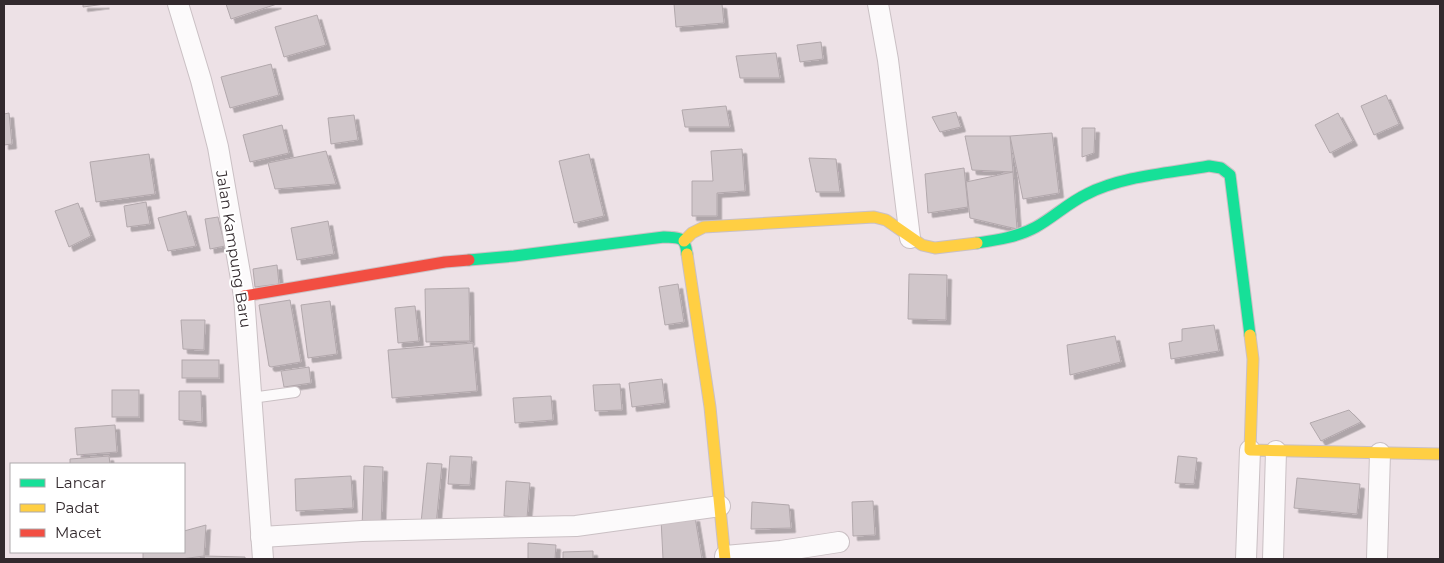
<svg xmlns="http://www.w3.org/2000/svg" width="1444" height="563" font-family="Montserrat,sans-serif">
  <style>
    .building { fill: #d0c6ca; stroke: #b2a8ac; filter: url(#shadow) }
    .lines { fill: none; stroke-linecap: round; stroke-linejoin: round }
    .lane-casing { stroke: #cac0c4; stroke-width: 12 }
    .street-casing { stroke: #cac0c4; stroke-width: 22 }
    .fast-casing { stroke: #cac0c4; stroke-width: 13 }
    .slow-casing { stroke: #cac0c4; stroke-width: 13 }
    .jam-casing { stroke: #cac0c4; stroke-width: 13 }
    .lane { stroke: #fcfafb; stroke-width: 10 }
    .street { stroke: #fcfafb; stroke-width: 20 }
    .fast { stroke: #16e098; stroke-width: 11 }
    .slow { stroke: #ffcf43; stroke-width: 11 }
    .jam { stroke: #f24e42; stroke-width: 11 }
    .labels { text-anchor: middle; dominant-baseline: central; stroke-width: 4; stroke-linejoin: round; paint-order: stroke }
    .street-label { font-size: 15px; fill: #32292d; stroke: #fff }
  </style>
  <defs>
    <filter id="shadow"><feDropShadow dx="4.5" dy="4.5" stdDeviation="0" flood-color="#0004"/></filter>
  </defs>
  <rect width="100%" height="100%" fill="#ede1e6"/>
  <!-- building -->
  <g class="building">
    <path d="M83,4H105L83,7Z"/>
    <path d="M226,4H277L231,19Z"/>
    <path d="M674,4H722L724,23L676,27Z"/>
    <path d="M317,15L326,45L284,57L275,27Z"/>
    <path d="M821,42L823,59L800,62L797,45Z"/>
    <path d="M776,53L780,78H740L736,56Z"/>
    <path d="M271,64L279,95L230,108L221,77Z"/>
    <path d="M1386,95L1399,124L1374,135L1361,106Z"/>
    <path d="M726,106L730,127H685L682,110Z"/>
    <path d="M956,112L961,127L940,132L932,117Z"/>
    <path d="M9,113L12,144L4,145V114Z"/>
    <path d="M1338,113L1353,141L1330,153L1315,125Z"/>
    <path d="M354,115L358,140L331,144L328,118Z"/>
    <path d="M282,125L289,153L250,162L243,135Z"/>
    <path d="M1082,128H1095L1094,153L1082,157Z"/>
    <path d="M1052,133L1059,193L1023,199L1010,136Z"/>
    <path d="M965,136H1010L1013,172L972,170Z"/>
    <path d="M742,149L745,191L717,193V216H692V181H713L711,151Z"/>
    <path d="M326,151L336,184L275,189L268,163Z"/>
    <path d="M149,154L155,194L96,202L90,162Z"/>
    <path d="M589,154L604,216L574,223L559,161Z"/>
    <path d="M809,158L836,159L840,192H816Z"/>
    <path d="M964,168L968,207L928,213L925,174Z"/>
    <path d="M1013,172L1017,229L970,218L966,182Z"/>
    <path d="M146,202L150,224L127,227L124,206Z"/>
    <path d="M78,203L91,236L69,247L55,211Z"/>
    <path d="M186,211L196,246L168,251L158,218Z"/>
    <path d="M218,217L225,246L210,249L205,219Z"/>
    <path d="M328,221L334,254L297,260L291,228Z"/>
    <path d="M277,265L279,284L255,287L253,269Z"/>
    <path d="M909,274L947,275L946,320L908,319Z"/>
    <path d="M678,284L684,322L665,325L659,287Z"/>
    <path d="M469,288L470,341L426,342L425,289Z"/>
    <path d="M290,300L301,362L271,367L269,366L259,305Z"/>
    <path d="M330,301L337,354L308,358L301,305Z"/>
    <path d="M415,306L419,341L398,343L395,308Z"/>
    <path d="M181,320H205L204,350L183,349Z"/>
    <path d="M1214,325L1219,351L1171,359L1169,343L1182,341V329Z"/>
    <path d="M1115,336L1121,362L1070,375L1067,345Z"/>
    <path d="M473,343L477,391L392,398L388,350Z"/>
    <rect x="182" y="360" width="37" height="18"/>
    <path d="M309,367L311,383L284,387L281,371Z"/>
    <path d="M662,379L665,403L632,407L629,383Z"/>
    <path d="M620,384L622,410L595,411L593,385Z"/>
    <rect x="112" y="390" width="27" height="27"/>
    <path d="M179,391H201L202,422L179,420Z"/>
    <path d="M551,396L553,420L515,423L513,398Z"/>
    <path d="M1349,410L1361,422L1321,441L1310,423Z"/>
    <path d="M115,425L117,452L77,455L75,428Z"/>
    <path d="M109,456L110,464H70V459Z"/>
    <path d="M450,456L472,457L470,485L448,484Z"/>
    <path d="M1178,456L1197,458L1194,484L1175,483Z"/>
    <path d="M427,463L442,464L436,525L421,523Z"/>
    <path d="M364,466L383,467L381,528H362Z"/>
    <path d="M351,476L353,508L296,511L295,479Z"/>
    <path d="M1297,478L1360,484L1357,514L1294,508Z"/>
    <path d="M506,481L530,483L527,518L504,516Z"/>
    <path d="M873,501L875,535L853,536L852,502Z"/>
    <path d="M752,502L789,505L791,528L751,529Z"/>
    <path d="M695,517L702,559H663L661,519Z"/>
    <path d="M206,525L204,556L181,559H143V552H184V531Z"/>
    <path d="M528,543L556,545L555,559H528Z"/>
    <path d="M593,551V559H563V552Z"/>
    <path d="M204,556L245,557V559H205Z"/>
  </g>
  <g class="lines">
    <defs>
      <path id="lane" d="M251,398L295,392"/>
      <g id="street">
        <path d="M178,4L201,80L218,147L244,296L263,559"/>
        <path d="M878,4L888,60L910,238"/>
        <path d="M261,537L362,531L576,526L720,506"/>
        <path d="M725,556L781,551L839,542"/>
        <path d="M1246,559L1250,450"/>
        <path d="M1273,559L1276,451"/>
        <path d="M1377,559L1380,453"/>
      </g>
      <g id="fast">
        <path d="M977,243C997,240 1018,237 1036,227C1054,217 1068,203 1087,194C1122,176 1170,173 1209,166L1221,168L1230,175L1250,335"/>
        <path d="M469,260L514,256L664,237C680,238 685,236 687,254"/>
      </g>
      <g id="slow">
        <path d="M684,241L692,233L704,227L874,217L886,220L922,245L935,248L977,243"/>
        <path d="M687,254L710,407L725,559"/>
        <path d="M1250,335L1253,359L1250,450L1440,454"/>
      </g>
      <path id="jam" d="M244,296L445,262L469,260"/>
    </defs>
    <!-- lane casing -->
    <use href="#lane" class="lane-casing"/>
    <!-- street casing -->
    <use href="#street" class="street-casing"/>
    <!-- fast casing -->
    <use href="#fast" class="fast-casing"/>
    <!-- slow casing -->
    <use href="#slow" class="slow-casing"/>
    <!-- jam casing -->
    <use href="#jam" class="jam-casing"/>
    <!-- lane -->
    <use href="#lane" class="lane"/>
    <!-- street -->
    <use href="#street" class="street"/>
    <!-- fast -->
    <use href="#fast" class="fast"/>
    <!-- slow -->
    <use href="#slow" class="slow"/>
    <!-- jam -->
    <use href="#jam" class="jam"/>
  </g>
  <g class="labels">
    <!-- street labels -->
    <g class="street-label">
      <text transform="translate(234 249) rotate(81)">Jalan Kampung Baru</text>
    </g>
  </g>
  <!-- border -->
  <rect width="1444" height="563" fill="none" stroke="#32292d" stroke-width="10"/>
  <!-- legend -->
  <rect x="10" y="463" width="175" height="90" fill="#ffffff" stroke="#ada9ab"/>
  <rect x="20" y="479" width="25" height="8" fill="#16e098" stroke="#ada9ab"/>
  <text x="55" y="488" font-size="15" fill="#32292d">Lancar</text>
  <rect x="20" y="504" width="25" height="8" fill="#ffcf43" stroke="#ada9ab"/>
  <text x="55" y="513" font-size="15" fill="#32292d">Padat</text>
  <rect x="20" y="529" width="25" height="8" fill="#f24e42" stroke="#ada9ab"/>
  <text x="55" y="538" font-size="15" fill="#32292d">Macet</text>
</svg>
